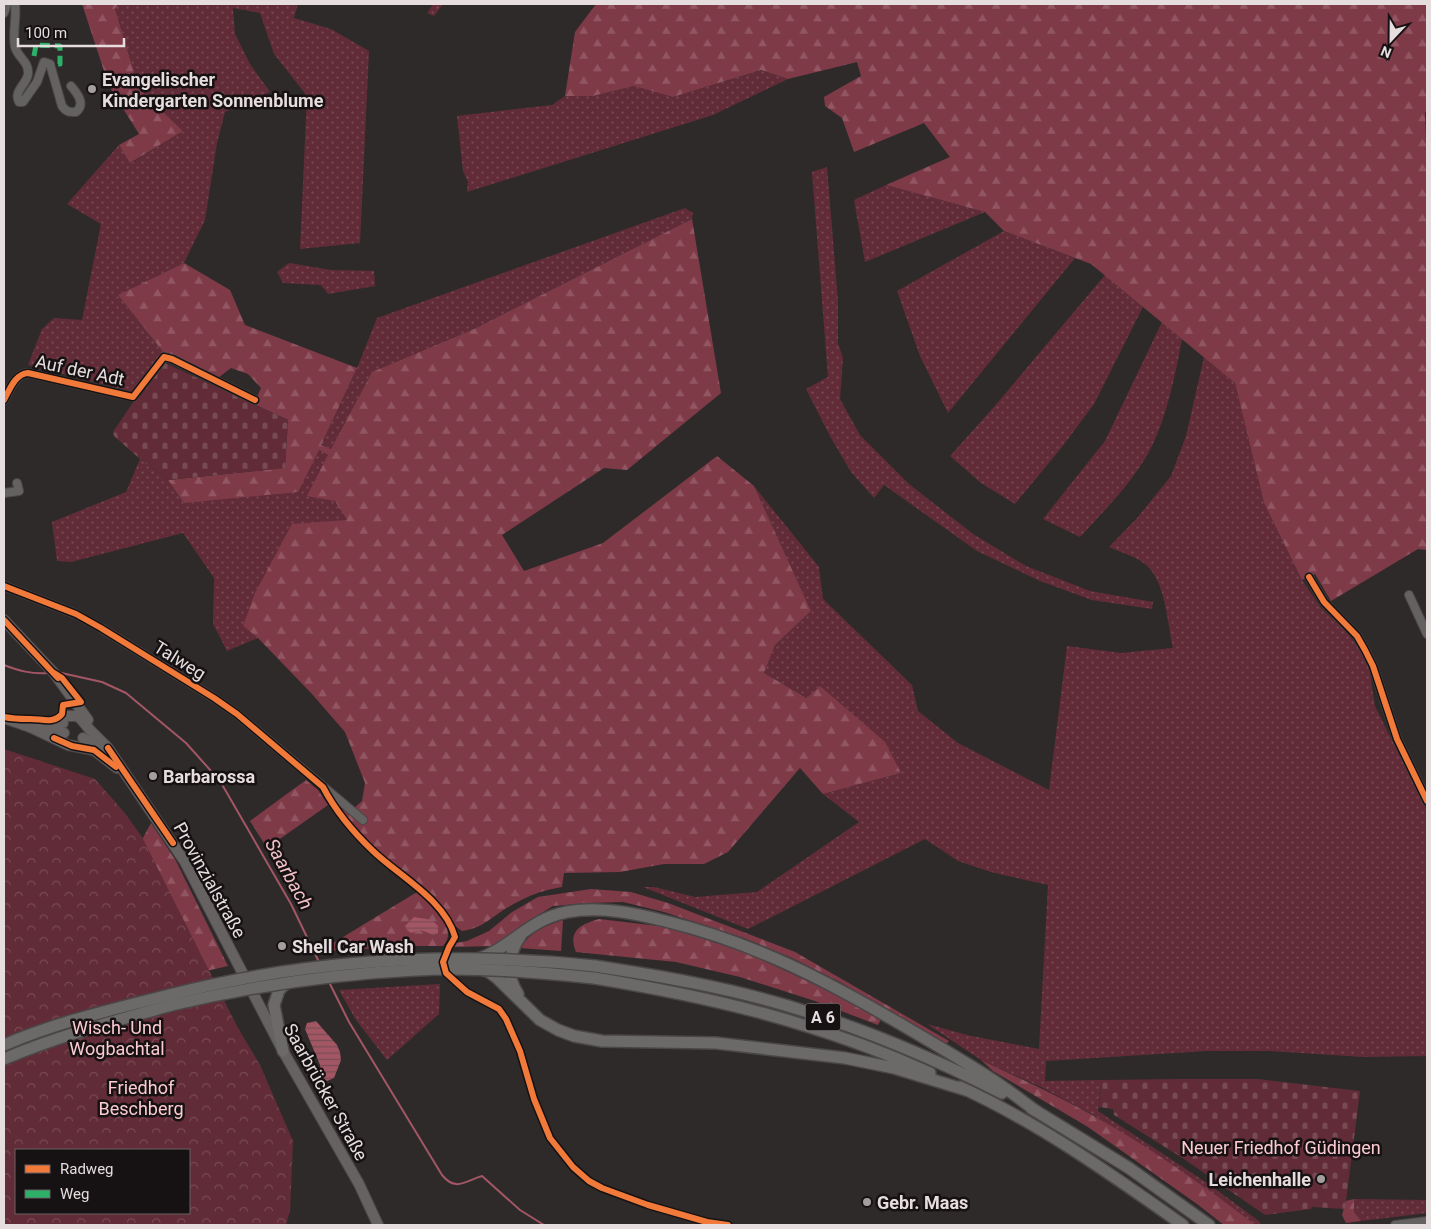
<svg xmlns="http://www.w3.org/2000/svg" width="1431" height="1229" font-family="Roboto,sans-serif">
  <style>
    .grass { fill: url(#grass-dots) }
    .forest { fill: url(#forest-firs) }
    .cemetery { fill: url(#cemetery-stones) }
    .park { fill: url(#park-crowns); fill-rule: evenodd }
    .water { fill: url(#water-rules) }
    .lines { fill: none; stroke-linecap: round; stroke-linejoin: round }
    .stream { stroke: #a35664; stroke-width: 2 }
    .minor-casing { stroke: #4b4748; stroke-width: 10 }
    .major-casing { stroke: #4b4748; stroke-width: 12 }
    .highway-casing { stroke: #4b4748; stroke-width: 14 }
    .minor { stroke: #646161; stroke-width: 8 }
    .major { stroke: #666262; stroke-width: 10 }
    .highway { stroke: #6c6969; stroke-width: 11 }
    .highway-bridge-casing { stroke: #4b4748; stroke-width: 14; stroke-linecap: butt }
    .highway-bridge { stroke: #6c6969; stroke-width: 11 }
    .quiet { stroke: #2db169; stroke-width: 5; stroke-dasharray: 10 5; stroke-linecap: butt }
    .cycleway-casing { stroke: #161112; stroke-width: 9 }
    .cycleway { stroke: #f17a3a; stroke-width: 6 }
    .poi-dot { fill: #a59e9f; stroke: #161112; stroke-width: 2 }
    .labels { text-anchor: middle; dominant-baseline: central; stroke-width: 5; stroke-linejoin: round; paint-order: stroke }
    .shield { fill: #161112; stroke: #a7a0a1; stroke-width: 1 }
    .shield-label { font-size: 16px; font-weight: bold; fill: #e5ddde }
    .poi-label { font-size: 18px; font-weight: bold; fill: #e5ddde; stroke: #161112; text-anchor: start }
    .street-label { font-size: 18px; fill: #e5ddde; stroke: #161112 }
    .park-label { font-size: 18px; fill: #fccbd2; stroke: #161112 }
    .water-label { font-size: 19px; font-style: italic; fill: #f0c0c6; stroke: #161112 }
  </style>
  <defs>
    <pattern id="grass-dots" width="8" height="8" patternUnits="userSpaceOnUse" patternTransform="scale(1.25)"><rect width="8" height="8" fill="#612c37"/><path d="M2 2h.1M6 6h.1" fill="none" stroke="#784a54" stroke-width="1.8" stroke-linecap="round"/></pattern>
    <pattern id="forest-firs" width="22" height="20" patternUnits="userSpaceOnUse" patternTransform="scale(1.25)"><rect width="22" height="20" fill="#7f3a48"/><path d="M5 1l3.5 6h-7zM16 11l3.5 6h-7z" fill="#915662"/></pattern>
    <pattern id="cemetery-stones" width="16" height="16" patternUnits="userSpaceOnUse" patternTransform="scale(1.25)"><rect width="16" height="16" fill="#612c37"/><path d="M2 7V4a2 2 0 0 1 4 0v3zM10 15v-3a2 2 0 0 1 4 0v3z" fill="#784a54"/></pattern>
    <pattern id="park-crowns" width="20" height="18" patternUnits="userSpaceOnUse" patternTransform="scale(1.25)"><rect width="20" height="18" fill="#612c37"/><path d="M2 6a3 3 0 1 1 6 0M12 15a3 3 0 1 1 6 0" fill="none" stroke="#784a54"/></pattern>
    <pattern id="water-rules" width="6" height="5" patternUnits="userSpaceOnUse" patternTransform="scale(1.25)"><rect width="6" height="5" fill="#a35664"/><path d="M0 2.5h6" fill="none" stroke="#794d55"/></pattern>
  </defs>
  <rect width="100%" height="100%" fill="#2f2a2a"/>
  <!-- grass -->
  <g class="grass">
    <path d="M118,4H298L294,18L331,29L369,51L360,243L300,249L307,96L274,54L260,13L233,8L235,34L250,64L270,92L225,112L217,143L205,220L184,263L118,295L164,353L133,392L28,365L42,329L54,318L82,320L101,224L67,204L119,145L131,163L183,131L139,89L115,9Z"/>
    <path d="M433,4H443L434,16L427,13Z"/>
    <path d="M761,70L788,79L713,115L467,192L468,182L463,171L457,116L552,105L565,96H593L634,86L673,97Z"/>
    <path d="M827,167L838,301V343L843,358L840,399L860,435L909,484L973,534L1026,566L1090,591L1153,602L1152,609L1092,600L1040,581L977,551L884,485L874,498L851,472L831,438L806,389L828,377L812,172Z"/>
    <path d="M886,185L985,212L865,262L854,200Z"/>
    <path d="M685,208L693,213L692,219L474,329L372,372L331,449L321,445L357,368L377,318Z"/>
    <path d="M1004,231L1075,258L948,413L920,356L897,291Z"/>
    <path d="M289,263L331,270L374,271L375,286L328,294L321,285L283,283L277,272Z"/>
    <path d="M1105,275L1143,307L1094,404L1062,447L1015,504L981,483L950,456L994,407Z"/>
    <path d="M1162,322L1182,339C1175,377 1167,416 1150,450C1132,483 1105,510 1080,537L1043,519L1105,441Z"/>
    <path d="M1204,357L1235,383L1264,503L1302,580L1321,608L1344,629L1360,650L1369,667L1375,706L1427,811V1056L1363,1057L1270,1051H1207L1046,1061L1045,1081L1102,1080L1098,1111L1210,1185L1259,1221L1261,1225H1249L1252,1223L1145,1148L1095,1116L1041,1087L981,1060L927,1024L967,1035L1039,1049L1048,885L991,872L958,861L925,839L748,929L643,887H654L695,897L757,892L859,822L823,794L901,773L819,687L808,698L764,673L775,645L811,611L754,486L819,567L823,599L912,685L918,711L958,743L1049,790L1067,646L1121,653L1173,648C1167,622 1166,581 1145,564C1135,556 1120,552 1109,547L1138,517L1171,476L1186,436Z"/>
    <path d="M319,450L328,455L335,501L347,520L243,626L258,638L227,651L213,624L214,578L183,533L71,562L57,561L52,522L126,492L140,459L168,480L184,503Z"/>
    <path d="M440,984L439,1014L387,1060L356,1020L339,990Z"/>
    <path d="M1354,1199L1427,1200V1213L1361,1221L1354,1212Z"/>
  </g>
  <!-- forest -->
  <g class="forest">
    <path d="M82,4H118L115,9L139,89L183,131L130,163L119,145L139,134L109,86Z"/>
    <path d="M596,4H1427V112H1425L1427,170V550L1418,549L1331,601L1315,574L1302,580L1264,503L1235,383L1091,264L1004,231L985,212L886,185L950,157L924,123L854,152L842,118L825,106L824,97L861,76L857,62L788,79L761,70L673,97L634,86L593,96H565L575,32Z"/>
    <path d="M692,219L721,393L627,470L604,468L502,535L524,571L603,543L717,456L754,486L811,611L775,645L764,673L807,698L820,686L885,742L901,773L823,794L800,768L728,852L704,864H664L620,872L564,873L562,887C540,891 530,895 510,906C492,916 484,928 462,931L455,926L440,905L376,849L340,809L350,812L362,801L365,783L345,732L312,694L258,638L243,626L255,593L292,524L347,520L335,501L307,496L328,455L319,450L298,492L184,503L168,480L285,468L288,420L254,404L261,388L248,374L231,368L214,381L164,353L118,295L184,263L230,290L245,325L357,368L321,445L331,449L372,372L474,329Z"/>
    <path d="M306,780L318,790L328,805L267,848L250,821Z"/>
    <path d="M151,823L176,861L228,966L145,985L49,1013Z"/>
    <path d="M591,889L631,892L668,903L795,952L949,1041L946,1044L840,982L792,958L744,938L664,912L623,902L589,903L553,906L522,925L494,946L453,947L456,943L467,941L489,931L512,912L538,897Z"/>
    <path d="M417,892C428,903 448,918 448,935C448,939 446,942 443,946H415L327,951L325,948Z"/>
    <path d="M599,919L667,927L747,953L818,986L881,1019L878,1025L815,1001L740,977L676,962L576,952C567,930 582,924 599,919Z"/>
    <path d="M563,920L561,951L520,948C530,932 545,926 563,920Z"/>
    <path d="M981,1060C1019,1078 1057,1095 1094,1116C1150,1147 1202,1185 1253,1223L1249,1225H1224L1197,1204L1088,1127L993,1071Z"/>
    <path d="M1354,1199V1212L1361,1221L1346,1223L1342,1215L1346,1201Z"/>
  </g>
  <!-- cemetery -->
  <g class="cemetery">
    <path d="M165,363L288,420L285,468L168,480L140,459L114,436L113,432L136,398L140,397Z"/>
    <path d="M1179,1079H1258L1360,1091L1345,1209L1312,1207L1311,1209L1265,1215L1184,1159L1114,1115L1113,1109L1099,1107L1102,1080Z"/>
  </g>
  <!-- park -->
  <path class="park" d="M4,749L95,779L124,812L142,837L238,1028L260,1065L293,1141L290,1211L286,1225H4ZM16,1150H189V1213H16Z"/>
  <!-- water -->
  <g class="water">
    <path d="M414,917L432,920L438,926V933L433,935L421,930L411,933L407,930L405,926Z"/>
    <path d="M316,1021L337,1045L340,1052L341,1060L334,1078L327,1081L324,1080L321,1075L320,1065L305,1029L307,1023Z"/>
  </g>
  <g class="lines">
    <!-- stream -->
    <g class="stream">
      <path d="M4,665C19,671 31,674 48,673"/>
      <path d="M57,672L102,682L126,693L186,743L220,781L291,904L319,962"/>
      <path d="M329,982L349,1022L442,1175C456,1192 465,1181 482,1176L520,1210L544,1225"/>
    </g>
    <defs>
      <g id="minor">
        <path d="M15,4C17,17 12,35 15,47C18,58 29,61 28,74C27,84 13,91 19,102H23L37,82L44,62L50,64L62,106C66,112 69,112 76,112C86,104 77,93 71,86"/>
        <path d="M4,13L7,4"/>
        <path d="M4,400C10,389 15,374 28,373L133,397L164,357L172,359L255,400"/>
        <path d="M4,493L19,491L17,483"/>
        <path d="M1309,577L1324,602L1357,636L1365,650L1373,666L1397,739L1427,801"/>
        <path d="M4,586L76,614L101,628L214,698L237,714L363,820"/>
        <path d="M1409,595L1427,634"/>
        <path d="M1395,1225L1427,1221"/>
      </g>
      <g id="major">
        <path d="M4,620L54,673L88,720"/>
        <path d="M68,716H77L81,719L90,730L108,748L185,862L283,1051L359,1184L378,1225"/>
        <path d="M4,718L30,727L64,733"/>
        <path d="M39,725L63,723"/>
        <path d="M30,727L68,745L94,750L117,768"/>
        <path d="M83,738L100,749"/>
      </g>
      <g id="highway">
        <path d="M478,959C511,948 529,919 567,912C599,906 634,913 665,921C756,943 829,982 909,1029C936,1045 964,1061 990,1078C1006,1088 1021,1100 1036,1111"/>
        <path d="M595,966C660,976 725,987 788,1006C862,1028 933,1058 1002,1093"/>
        <path d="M481,969L489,972L497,978L540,1020L558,1030L574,1036L602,1041L716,1043L845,1058L894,1068L966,1090"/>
        <path d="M594,978C711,997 821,1023 930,1073"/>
        <path d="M518,994C505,974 508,954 521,935"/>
        <path d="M4,1045C57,1022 114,1009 169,995"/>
        <path d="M283,1051L274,1005L279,990L289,980"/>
        <path d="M4,1059C58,1036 115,1021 172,1005"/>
        <path d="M960,1087C1039,1123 1112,1175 1183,1225"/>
        <path d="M1031,1108L1129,1168L1209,1225"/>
      </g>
    </defs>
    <!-- minor casing -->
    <use href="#minor" class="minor-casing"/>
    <!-- major casing -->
    <use href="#major" class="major-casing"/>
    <!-- highway casing -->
    <use href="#highway" class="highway-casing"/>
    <!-- minor -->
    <use href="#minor" class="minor"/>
    <!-- major -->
    <use href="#major" class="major"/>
    <!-- highway -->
    <use href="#highway" class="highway"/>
    <defs>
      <g id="highway-bridge">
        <path d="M169,995C309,959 452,951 595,966"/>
        <path d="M172,1005C252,986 334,974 416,970C475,967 535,972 594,978"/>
      </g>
    </defs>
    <!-- highway-bridge casing -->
    <use href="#highway-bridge" class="highway-bridge-casing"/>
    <!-- highway-bridge -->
    <use href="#highway-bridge" class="highway-bridge"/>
    <!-- quiet -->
    <path class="quiet" d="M34,56L36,45L60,46V64H53"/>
    <defs>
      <g id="cycleway">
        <path d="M4,400C10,389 15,374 28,373L133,397L164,357L172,359L255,400"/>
        <path d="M1309,577L1324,602L1357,636L1365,650L1373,666L1397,739L1427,801"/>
        <path d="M4,586L76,614L101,628L214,698L237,714L323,787C335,810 354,833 373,851C399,876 445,900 455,937L449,947L443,962L446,973L467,992L499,1009L506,1019L520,1051L534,1099L550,1138L573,1167L589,1181L602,1188L648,1205L707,1222L728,1225"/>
        <path d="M4,620L58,678"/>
        <path d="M4,717C14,719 18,719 28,719C40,718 53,725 62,714L63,705L81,702L62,678L54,673"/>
        <path d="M54,738L72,746L94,750L116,767"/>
        <path d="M108,748L173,843"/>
      </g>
    </defs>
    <!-- cycleway casing -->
    <use href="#cycleway" class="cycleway-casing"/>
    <!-- cycleway -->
    <use href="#cycleway" class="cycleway"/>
  </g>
  <!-- markers -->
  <g class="poi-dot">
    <circle cx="92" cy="89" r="5"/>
    <circle cx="153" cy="776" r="5"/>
    <circle cx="282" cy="946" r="5"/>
    <circle cx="1321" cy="1179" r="5"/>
    <circle cx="867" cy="1202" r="5"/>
  </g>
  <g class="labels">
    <!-- shield labels -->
    <rect class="shield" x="805.5" y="1003.5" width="35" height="27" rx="4"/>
    <g class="shield-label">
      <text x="823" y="1017">A 6</text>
    </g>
    <!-- poi labels -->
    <g class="poi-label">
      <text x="102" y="79">Evangelischer<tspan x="102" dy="21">Kindergarten Sonnenblume</tspan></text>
      <text x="163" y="776">Barbarossa</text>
      <text x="292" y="946">Shell Car Wash</text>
      <text x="1311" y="1179" text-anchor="end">Leichenhalle</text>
      <text x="877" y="1202">Gebr. Maas</text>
    </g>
    <!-- street labels -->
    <g class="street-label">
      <text transform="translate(80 370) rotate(12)">Auf der Adt</text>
      <text transform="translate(180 660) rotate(32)">Talweg</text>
      <text transform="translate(210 880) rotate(61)">Provinzialstraße</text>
      <text transform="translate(326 1092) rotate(61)">Saarbrücker Straße</text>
    </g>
    <!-- park labels -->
    <g class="park-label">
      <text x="117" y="1027">Wisch- Und<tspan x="117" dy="21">Wogbachtal</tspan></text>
      <text x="141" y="1087">Friedhof<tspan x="141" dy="21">Beschberg</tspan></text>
      <text x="1281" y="1147">Neuer Friedhof Güdingen</text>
    </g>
    <!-- water labels -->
    <g class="water-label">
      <text transform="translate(289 874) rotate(61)">Saarbach</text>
    </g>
  </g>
  <!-- border -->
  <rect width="1431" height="1229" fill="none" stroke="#e5ddde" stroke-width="10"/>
  <!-- legend -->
  <rect x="15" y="1149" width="175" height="65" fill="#161112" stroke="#696364"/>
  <rect x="25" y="1165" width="25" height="8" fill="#f17a3a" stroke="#696364"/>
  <text x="60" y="1174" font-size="15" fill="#e5ddde">Radweg</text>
  <rect x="25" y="1190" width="25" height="8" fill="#2db169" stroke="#696364"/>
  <text x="60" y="1199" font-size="15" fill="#e5ddde">Weg</text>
  <!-- north arrow -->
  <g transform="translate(1391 40) rotate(202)" stroke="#161112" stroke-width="4" paint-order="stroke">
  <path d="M0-4L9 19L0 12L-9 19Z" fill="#e5ddde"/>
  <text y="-8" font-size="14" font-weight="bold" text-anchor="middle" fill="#e5ddde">N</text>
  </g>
  <!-- scale -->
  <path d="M18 38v8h106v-8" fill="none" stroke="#e5ddde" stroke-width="2.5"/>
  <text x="25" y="38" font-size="15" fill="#e5ddde" stroke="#161112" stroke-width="4" paint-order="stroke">100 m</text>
</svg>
